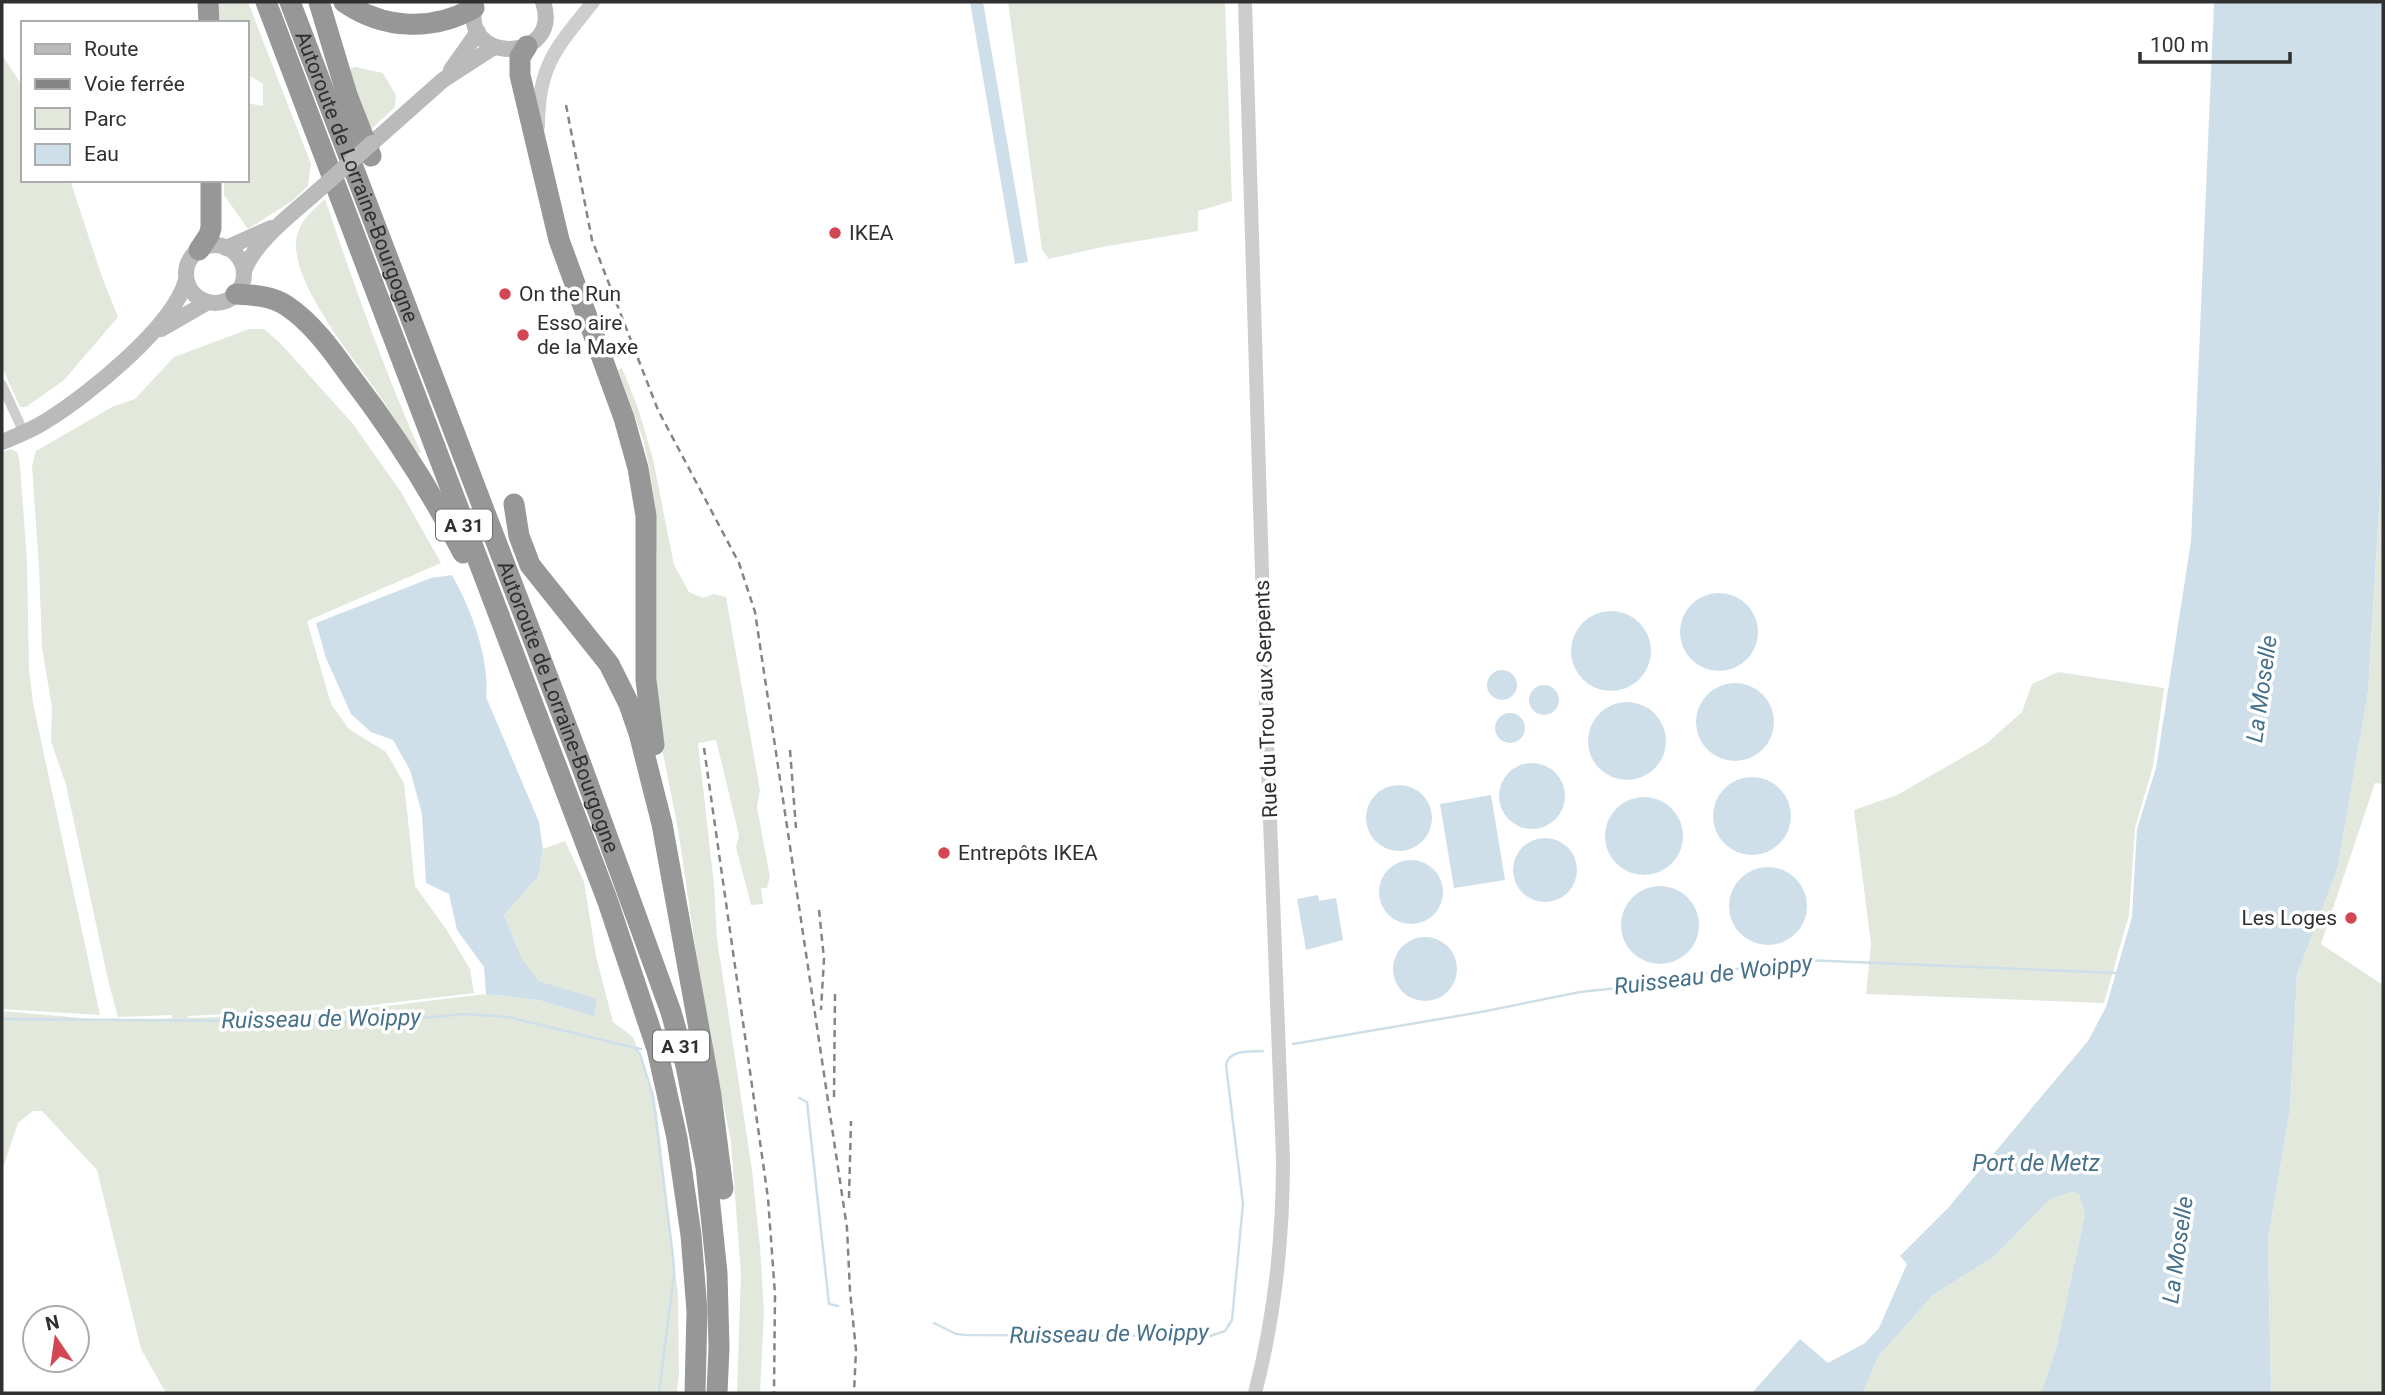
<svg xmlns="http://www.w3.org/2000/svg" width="2385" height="1395" font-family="Roboto,sans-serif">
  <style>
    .green { fill: #e3e8dd }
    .water { fill: #cedfe9 }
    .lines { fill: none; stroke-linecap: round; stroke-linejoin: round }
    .stream { stroke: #cedfe9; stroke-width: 2.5 }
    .minor { stroke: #cdcdcd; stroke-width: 10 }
    .tertiary { stroke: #cdcdcd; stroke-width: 14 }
    .secondary { stroke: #bababa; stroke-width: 16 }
    .motorway { stroke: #979797; stroke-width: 21 }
    .rail { stroke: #858585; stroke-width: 2.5; stroke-dasharray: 7 5; stroke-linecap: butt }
    .secondary-bridge { stroke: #bababa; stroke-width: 16 }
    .poi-dot { fill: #d34654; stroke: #fff; stroke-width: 2.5 }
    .labels { text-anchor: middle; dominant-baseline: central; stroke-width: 7; stroke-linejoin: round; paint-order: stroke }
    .shield { fill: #fff; stroke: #6e6e6e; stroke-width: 2 }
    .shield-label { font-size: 19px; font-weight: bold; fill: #303030 }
    .street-label { font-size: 21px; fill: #303030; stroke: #fff }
    .poi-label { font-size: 21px; fill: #303030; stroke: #fff; text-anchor: start }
    .water-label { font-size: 23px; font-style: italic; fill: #46718a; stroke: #fff }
  </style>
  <rect width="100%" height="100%" fill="#fff"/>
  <!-- green -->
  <g class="green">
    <path d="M218,2H248L311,164L308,186L292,201L248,229L224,195V180H247V103L263,106V84L247,74V23H220Z"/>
    <path d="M1008,2H1225L1232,201L1198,211V231L1102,247L1049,259L1042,250Z"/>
    <path d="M2,55L23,87V180H70L102,277L118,317L64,380L26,407H20L2,367Z"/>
    <path d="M356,67L383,73L396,95L395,107L368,132L350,85L351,68Z"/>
    <path d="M325,199C354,285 384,370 421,453L414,454C405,437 395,419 384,402C361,366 282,276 298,232C303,218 314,209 325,199Z"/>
    <path d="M249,329H264L281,344L353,424L401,492L441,563L307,621L331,704L349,729L386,752L404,783L415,886L446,929L470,969L474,993L339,1009L187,1016L190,1018L328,1013L486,994L538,1000L563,1007L566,990L539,981L522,959L504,915L538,877L543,849L565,841L584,882L596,956L613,1022L633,1037L649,1080L657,1113L678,1294L679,1373L677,1393H166L141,1349L97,1170L42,1111H33L18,1123L2,1171V1011L116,1021L173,1018L171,1015L118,1017L109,984L66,785L51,741L52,708L42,647L39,567L32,466L36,451L112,407L135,399L174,357Z"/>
    <path d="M622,368L638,408L653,459L674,565L689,592L703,598L714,594L726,597L760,790L757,807L770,877L767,888H761L763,904L751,905L736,847L739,835L716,740L698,743L714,884L717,939L752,1170L760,1247L764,1311L760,1393H737L741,1274L731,1142L704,1006L678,829L661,744L657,697V558L654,501L649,465L643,439L618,370Z"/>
    <path d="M2383,446V784L2375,783L2321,944L2383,985V1393H2271L2268,1240L2290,1109L2297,975L2338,867L2368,691Z"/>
    <path d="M11,449L18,453L20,466L27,561L29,669L33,703L100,1015L2,1009V452Z"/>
    <path d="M2058,672L2164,688L2153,766L2135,828L2129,915L2104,1003L1866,994L1871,944L1854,810L1897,795L1986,744L2022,712L2032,684Z"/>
    <path d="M2072,1192L2079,1194L2085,1214L2057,1345L2041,1393H1863L1878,1357L1933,1295L1995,1256L2050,1199Z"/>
  </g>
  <!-- water -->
  <g class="water">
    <path d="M970,2H983L1028,262L1015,264Z"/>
    <path d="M2214,2H2383V446L2368,691L2338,867L2297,975L2290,1109L2268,1240L2271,1393H2041L2057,1345L2085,1214L2079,1194L2072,1192L2050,1199L1995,1256L1933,1295L1878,1357L1863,1393H1752L1800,1339L1828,1363L1865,1343L1879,1328L1907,1264L1900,1256L1948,1208L2088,1041L2106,1007L2132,917L2137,829L2156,768L2191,541Z"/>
    <path d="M452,575C471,609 490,658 486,697L539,822L543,849L538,877L504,915L522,959L539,981L597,999L594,1016L538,1000L486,994L484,967L457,930L449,894L426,883L422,814L410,770L393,740L371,732L351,714L326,658L316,623L431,578Z"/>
    <circle cx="1719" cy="632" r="39"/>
    <circle cx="1611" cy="651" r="40"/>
    <circle cx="1502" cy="685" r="15"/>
    <circle cx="1735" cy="722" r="39"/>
    <circle cx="1544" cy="700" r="15"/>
    <circle cx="1627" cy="741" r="39"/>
    <circle cx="1510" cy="728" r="15"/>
    <circle cx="1532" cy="796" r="33"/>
    <circle cx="1752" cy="816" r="39"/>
    <circle cx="1399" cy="818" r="33"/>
    <path d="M1491,795L1505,880L1454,888L1440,804Z"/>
    <circle cx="1644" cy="836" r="39"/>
    <circle cx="1545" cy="870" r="32"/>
    <circle cx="1411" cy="892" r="32"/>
    <circle cx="1768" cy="906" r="39"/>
    <circle cx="1660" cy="925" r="39"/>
    <path d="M1318,895L1319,901L1336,898L1343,940L1306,950L1297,899Z"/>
    <circle cx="1425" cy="969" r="32"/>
  </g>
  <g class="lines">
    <!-- stream -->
    <g class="stream">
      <path d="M2,1019L383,1022L464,1014L508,1017L635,1048"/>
      <path d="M1293,1044L1481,1012L1580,992L1636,986L1714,972L1805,960L2118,973"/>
      <path d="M641,1049L635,1048L640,1054L653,1096L673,1257L674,1274L659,1393"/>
      <path d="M799,1098L807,1102L829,1304L838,1306"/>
      <path d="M934,1323L956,1334L966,1335L1210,1336L1225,1331L1232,1320L1243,1204L1226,1065C1229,1049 1250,1052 1263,1051"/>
    </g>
    <!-- minor -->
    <path class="minor" d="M2,385L24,433"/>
    <!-- tertiary -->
    <g class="tertiary">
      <path d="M1245,2L1267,741L1283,1159C1283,1239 1275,1316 1255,1393"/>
      <path d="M538,126C538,65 557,47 593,2"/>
    </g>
    <!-- secondary -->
    <g class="secondary">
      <path d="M476,2C456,65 564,64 543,2"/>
      <path d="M451,70L478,32"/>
      <path d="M372,143L443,80L494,47"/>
      <circle cx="215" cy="274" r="29"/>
      <path d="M226,248L271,228"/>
      <path d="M244,271C254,243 289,216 312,196"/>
      <path d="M161,329L208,302"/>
      <path d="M2,442C17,436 32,430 46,421C87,396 174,326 186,280"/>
    </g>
    <!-- motorway -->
    <g class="motorway">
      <path d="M208,2L209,23"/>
      <path d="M266,2L608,902L657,1049L677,1138L691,1235L697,1311L695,1393"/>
      <path id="s1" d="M290,2L579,759L671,1012L686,1066L706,1167L717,1273L719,1348L717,1393"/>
      <path d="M319,2L347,95L371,156"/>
      <path d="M344,2C383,29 432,32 474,8"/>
      <path d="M527,46L520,57V75L559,240L624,418L638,468L646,516V680L654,745"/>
      <path d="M199,250L209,235L211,228V180"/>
      <path d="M236,294C254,295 272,296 287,306C312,323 331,349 348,373C392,430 430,489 463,553"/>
      <path d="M514,504L519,536L530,565L609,664L629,704L639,733L662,824L711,1095L723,1189"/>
    </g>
    <!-- rail -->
    <g class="rail">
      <path d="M566,105L592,240L658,410L739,563L755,612L847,1228L850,1291L856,1350L854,1393"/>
      <path d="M704,748L768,1198L775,1294L774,1393"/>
      <path d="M790,750L796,828"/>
      <path d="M819,910L824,959L821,1010"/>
      <path d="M834,1097L835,994"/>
      <path d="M849,1198L851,1121"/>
    </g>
    <!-- secondary-bridge -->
    <path class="secondary-bridge" d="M312,196L372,143"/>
  </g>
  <!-- markers -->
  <g class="poi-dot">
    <circle cx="835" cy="233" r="7"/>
    <circle cx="505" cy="294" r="7"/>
    <circle cx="523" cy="335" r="7"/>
    <circle cx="944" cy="853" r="7"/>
    <circle cx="2351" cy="918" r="7"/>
  </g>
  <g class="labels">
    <!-- shield labels -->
    <g class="shield">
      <rect x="436" y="509.5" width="56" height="31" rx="5"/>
      <rect x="653" y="1030.5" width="56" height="31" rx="5"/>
    </g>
    <g class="shield-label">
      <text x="464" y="525">A 31</text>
      <text x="681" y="1046">A 31</text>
    </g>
    <!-- street labels -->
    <g class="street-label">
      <text stroke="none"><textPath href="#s1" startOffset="187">Autoroute de Lorraine-Bourgogne</textPath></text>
      <text transform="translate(1266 699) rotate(-92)">Rue du Trou aux Serpents</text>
      <text stroke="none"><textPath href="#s1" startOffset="754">Autoroute de Lorraine-Bourgogne</textPath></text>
    </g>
    <!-- poi labels -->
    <g class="poi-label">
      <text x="849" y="233">IKEA</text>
      <text x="519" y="294">On the Run</text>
      <text x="537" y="323">Esso aire<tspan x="537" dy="24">de la Maxe</tspan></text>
      <text x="958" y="853">Entrepôts IKEA</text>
      <text x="2337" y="918" text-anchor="end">Les Loges</text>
    </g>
    <!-- water labels -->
    <g class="water-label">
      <text transform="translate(2262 689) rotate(-82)">La Moselle</text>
      <text transform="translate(1713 975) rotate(-7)">Ruisseau de Woippy</text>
      <text transform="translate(321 1019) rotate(-1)">Ruisseau de Woippy</text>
      <text x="2036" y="1163">Port de Metz</text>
      <text transform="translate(2178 1250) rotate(-82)">La Moselle</text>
      <text transform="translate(1109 1334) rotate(-1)">Ruisseau de Woippy</text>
    </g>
  </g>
  <!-- border -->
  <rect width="2385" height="1395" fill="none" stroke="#303030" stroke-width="7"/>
  <!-- legend -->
  <rect x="21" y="21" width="228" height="161" fill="#ffffff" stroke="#acacac" stroke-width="2"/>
  <rect x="35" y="44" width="35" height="10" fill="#bababa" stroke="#acacac" stroke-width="2"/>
  <text x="84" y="56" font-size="21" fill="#303030">Route</text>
  <rect x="35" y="79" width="35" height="10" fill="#858585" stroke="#acacac" stroke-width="2"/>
  <text x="84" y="91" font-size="21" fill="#303030">Voie ferrée</text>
  <rect x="35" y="108" width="35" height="21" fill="#e3e8dd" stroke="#acacac" stroke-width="2"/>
  <text x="84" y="126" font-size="21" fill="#303030">Parc</text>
  <rect x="35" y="144" width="35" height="21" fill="#cedfe9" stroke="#acacac" stroke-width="2"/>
  <text x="84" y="161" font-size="21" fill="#303030">Eau</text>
  <!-- north arrow -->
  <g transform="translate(56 1339) rotate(347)"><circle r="33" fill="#ffffff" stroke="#acacac" stroke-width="2"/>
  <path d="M0-5L12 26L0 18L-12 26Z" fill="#d34654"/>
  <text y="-10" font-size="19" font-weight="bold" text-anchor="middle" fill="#303030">N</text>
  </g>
  <!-- scale -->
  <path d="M2140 52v10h150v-10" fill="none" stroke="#303030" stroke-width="3.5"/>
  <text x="2150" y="52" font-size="21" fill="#303030" stroke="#ffffff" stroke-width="5" paint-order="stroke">100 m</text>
</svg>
